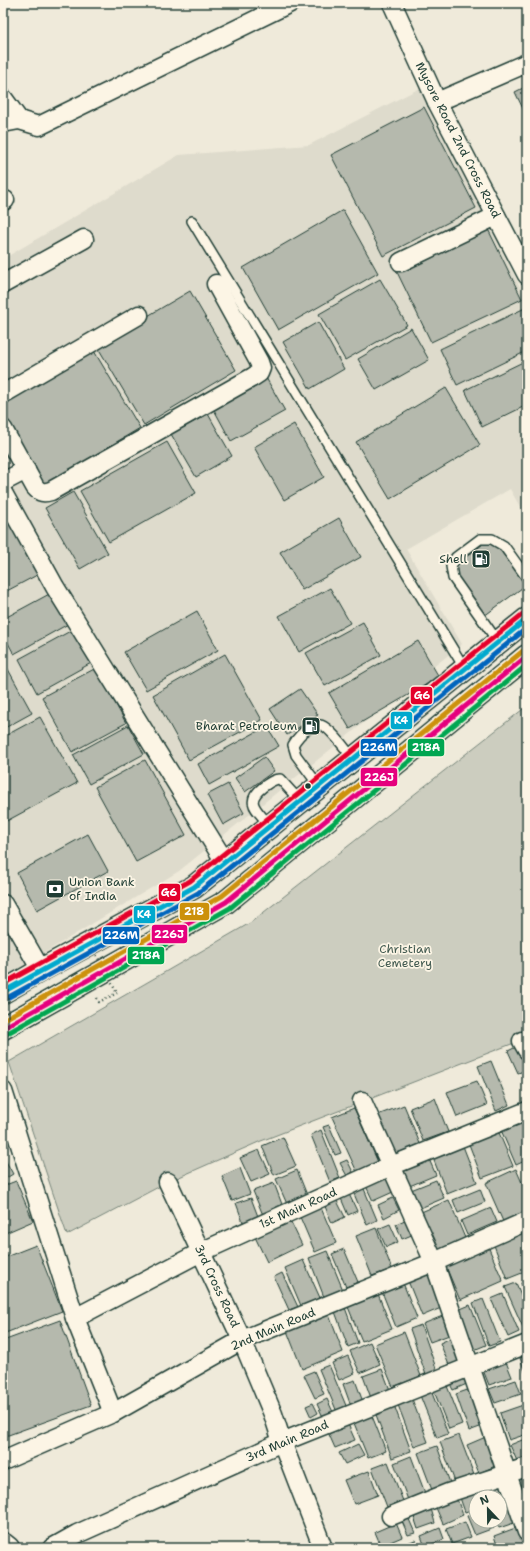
<svg xmlns="http://www.w3.org/2000/svg" width="530" height="1551" font-family="'Shantell Sans',sans-serif">
  <style>
    .built { fill: #dedbcc }
    .green { fill: #cccdbf; stroke: #76857a }
    .building { fill: #b5b9ad; stroke: #1f3d34 }
    .lines { fill: none; stroke-linecap: round; stroke-linejoin: round }
    .service-casing { stroke: #1f3d34; stroke-width: 12 }
    .minor-casing { stroke: #1f3d34; stroke-width: 21 }
    .tertiary-casing { stroke: #1f3d34; stroke-width: 25 }
    .trunk-casing { stroke: #1f3d34; stroke-width: 25 }
    .path { stroke: #1f3d34; stroke-width: 2.5; stroke-dasharray: 1 3; stroke-linecap: butt }
    .service { stroke: #fcf5e5; stroke-width: 9 }
    .minor { stroke: #fcf5e5; stroke-width: 18 }
    .tertiary { stroke: #fcf5e5; stroke-width: 22 }
    .trunk { stroke: #fcf5e5; stroke-width: 22 }
    .path-bridge { stroke: #1f3d34; stroke-width: 2.5; stroke-dasharray: 1 3; stroke-linecap: butt }
    .bus-1-casing { stroke: #fcf5e5; stroke-width: 8 }
    .bus-2-casing { stroke: #fcf5e5; stroke-width: 8 }
    .bus-3-casing { stroke: #fcf5e5; stroke-width: 8 }
    .bus-4-casing { stroke: #fcf5e5; stroke-width: 8 }
    .bus-5-casing { stroke: #fcf5e5; stroke-width: 8 }
    .bus-6-casing { stroke: #fcf5e5; stroke-width: 8 }
    .bus-1 { stroke: #00a9ce; stroke-width: 5 }
    .bus-2 { stroke: #0065bd; stroke-width: 5 }
    .bus-3 { stroke: #e4002b; stroke-width: 5 }
    .bus-4 { stroke: #e5007d; stroke-width: 5 }
    .bus-5 { stroke: #00a651; stroke-width: 5 }
    .bus-6 { stroke: #cc910a; stroke-width: 5 }
    .bus-dot { fill: #1f3d34; stroke: #fcf5e5; stroke-width: 1.5 }
    .labels { text-anchor: middle; dominant-baseline: central; stroke-width: 3.5; stroke-linejoin: round; paint-order: stroke }
    .street-label { font-size: 12px; fill: #1f3d34; stroke: #fcf5e5 }
    .poi-label { font-size: 12px; fill: #1f3d34; stroke: #fcf5e5; text-anchor: end }
    .park-label { font-size: 12px; fill: #425a50; stroke: #fcf5e5 }
    .line-badge { stroke: #fcf5e5; stroke-width: 1.5 }
    .badge-label { font-size: 11px; text-anchor: middle; font-weight: bold; fill: #fff }
  </style>
  <rect width="100%" height="100%" fill="#efeada"/>
  <filter id="ink" filterUnits="userSpaceOnUse"><feTurbulence type="fractalNoise" baseFrequency=".025" numOctaves="2"/><feDisplacementMap in="SourceGraphic" scale="8" xChannelSelector="R" yChannelSelector="G"/><feConvolveMatrix kernelMatrix="1 2 1 2 8 2 1 2 1" color-interpolation-filters="sRGB"/></filter>
  <g filter="url(#ink)">
    <!-- built -->
    <path class="built" d="M420,88L527,301V519L510,489L406,549L462,644L179,871L3,978V259L179,155L309,145Z"/>
    <!-- green -->
    <path class="green" d="M527,706V1038L261,1141L168,1182L67,1235L9,1062L250,923Z"/>
    <!-- building -->
    <g class="building">
      <path d="M527,86V117L515,92Z"/>
      <path d="M424,107L476,208L383,256L331,155Z"/>
      <path d="M343,210L378,273L278,330L243,268Z"/>
      <path d="M487,227L522,299L431,342L396,270Z"/>
      <path d="M380,279L407,325L345,360L319,314Z"/>
      <path d="M190,291L236,370L144,425L97,346Z"/>
      <path d="M527,307V351L457,385L440,349Z"/>
      <path d="M318,322L344,369L310,389L283,342Z"/>
      <path d="M411,328L429,360L376,390L358,359Z"/>
      <path d="M91,346L140,428L41,487L3,423V398Z"/>
      <path d="M527,360V405L482,427L465,390Z"/>
      <path d="M265,376L285,411L231,441L212,406Z"/>
      <path d="M446,388L480,445L390,499L356,442Z"/>
      <path d="M208,414L232,456L196,477L171,434Z"/>
      <path d="M294,424L324,477L284,500L254,447Z"/>
      <path d="M167,442L196,493L109,542L80,491Z"/>
      <path d="M73,492L108,553L80,569L45,508Z"/>
      <path d="M3,506L39,574L3,593Z"/>
      <path d="M339,518L361,557L302,590L280,552Z"/>
      <path d="M491,538L526,585L480,619L445,573Z"/>
      <path d="M330,588L350,623L299,652L279,616Z"/>
      <path d="M53,592L70,623L14,654L3,634V619Z"/>
      <path d="M197,611L218,650L146,690L124,652Z"/>
      <path d="M363,622L381,655L325,686L306,653Z"/>
      <path d="M74,629L93,662L37,693L19,659Z"/>
      <path d="M418,641L439,677L350,729L329,693Z"/>
      <path d="M225,654L262,720L189,760L153,695Z"/>
      <path d="M3,660L32,713L3,729Z"/>
      <path d="M96,668L126,723L72,752L42,697Z"/>
      <path d="M300,689L318,715L287,735L270,709Z"/>
      <path d="M40,717L77,783L3,823V737Z"/>
      <path d="M128,725L144,754L89,784L73,755Z"/>
      <path d="M267,726L279,746L209,785L198,764Z"/>
      <path d="M264,757L274,771L245,792L235,778Z"/>
      <path d="M145,760L186,835L136,862L95,787Z"/>
      <path d="M228,784L244,813L223,825L207,795Z"/>
      <path d="M88,834L108,871L37,910L17,873Z"/>
      <path d="M520,1045L527,1060V1070L518,1073L508,1051Z"/>
      <path d="M491,1061L509,1105L496,1111L478,1066Z"/>
      <path d="M477,1081L487,1105L457,1117L447,1092Z"/>
      <path d="M435,1098L448,1132L423,1141L410,1108Z"/>
      <path d="M404,1105L421,1146L391,1157L375,1116Z"/>
      <path d="M354,1108L378,1162L357,1172L332,1117Z"/>
      <path d="M527,1119V1160L516,1165L501,1130Z"/>
      <path d="M329,1125L341,1153L335,1155L323,1127Z"/>
      <path d="M497,1128L513,1166L482,1178L467,1139Z"/>
      <path d="M321,1130L340,1178L330,1182L311,1135Z"/>
      <path d="M283,1137L296,1166L274,1175L262,1146Z"/>
      <path d="M463,1146L477,1182L447,1194L433,1158Z"/>
      <path d="M259,1150L270,1174L251,1182L240,1158Z"/>
      <path d="M3,1156L13,1174L3,1180Z"/>
      <path d="M428,1157L436,1175L407,1187L400,1168Z"/>
      <path d="M347,1160L353,1172L347,1176L340,1163Z"/>
      <path d="M240,1168L250,1194L232,1201L222,1176Z"/>
      <path d="M516,1169L527,1194V1216L505,1226L486,1183Z"/>
      <path d="M297,1170L307,1195L287,1204L276,1179Z"/>
      <path d="M386,1176L393,1192L373,1201L366,1186Z"/>
      <path d="M436,1180L444,1198L418,1209L411,1190Z"/>
      <path d="M16,1181L33,1221L3,1234V1186Z"/>
      <path d="M274,1183L283,1207L263,1215L253,1191Z"/>
      <path d="M362,1184L377,1220L367,1225L352,1189Z"/>
      <path d="M480,1189L485,1202L458,1213L453,1200Z"/>
      <path d="M348,1192L357,1211L348,1215L340,1196Z"/>
      <path d="M251,1198L259,1219L244,1225L236,1203Z"/>
      <path d="M393,1198L399,1210L384,1218L378,1205Z"/>
      <path d="M336,1199L345,1217L332,1223L324,1204Z"/>
      <path d="M449,1200L465,1238L436,1251L419,1213Z"/>
      <path d="M321,1208L336,1243L315,1252L300,1217Z"/>
      <path d="M491,1208L497,1222L467,1235L461,1221Z"/>
      <path d="M407,1219L414,1234L402,1239L396,1224Z"/>
      <path d="M290,1220L302,1245L267,1262L255,1237Z"/>
      <path d="M390,1224L398,1242L386,1247L378,1229Z"/>
      <path d="M527,1227V1271L507,1279L492,1240Z"/>
      <path d="M376,1228L392,1269L372,1276L356,1236Z"/>
      <path d="M487,1244L503,1281L460,1300L444,1262Z"/>
      <path d="M36,1245L62,1311L3,1334V1258Z"/>
      <path d="M344,1249L358,1282L346,1287L332,1254Z"/>
      <path d="M327,1251L343,1290L324,1297L309,1258Z"/>
      <path d="M303,1260L321,1300L302,1308L285,1268Z"/>
      <path d="M282,1273L298,1307L289,1310L274,1277Z"/>
      <path d="M428,1273L441,1308L422,1316L408,1281Z"/>
      <path d="M527,1281V1300L521,1283Z"/>
      <path d="M403,1283L417,1318L396,1327L382,1292Z"/>
      <path d="M516,1283L527,1309V1334H526L505,1287Z"/>
      <path d="M378,1294L392,1329L362,1341L348,1307Z"/>
      <path d="M503,1294L519,1332L508,1337L491,1299Z"/>
      <path d="M483,1299L500,1342L489,1346L473,1303Z"/>
      <path d="M344,1305L358,1343L348,1347L334,1309Z"/>
      <path d="M470,1305L486,1345L474,1350L458,1310Z"/>
      <path d="M329,1315L343,1352L302,1369L287,1331Z"/>
      <path d="M445,1315L452,1334L430,1342L423,1324Z"/>
      <path d="M60,1320L91,1405L3,1437V1341Z"/>
      <path d="M421,1325L437,1371L426,1375L410,1329Z"/>
      <path d="M404,1332L421,1376L393,1387L375,1344Z"/>
      <path d="M455,1336L464,1359L449,1365L440,1343Z"/>
      <path d="M370,1342L380,1364L360,1373L350,1351Z"/>
      <path d="M527,1355V1377L520,1358Z"/>
      <path d="M348,1356L355,1373L339,1380L332,1363Z"/>
      <path d="M506,1362L512,1377L489,1385L483,1370Z"/>
      <path d="M329,1365L347,1408L337,1412L319,1369Z"/>
      <path d="M382,1369L390,1390L371,1398L363,1376Z"/>
      <path d="M314,1371L324,1394L315,1398L304,1375Z"/>
      <path d="M466,1375L469,1383L453,1390L449,1382Z"/>
      <path d="M355,1380L363,1402L351,1406L343,1384Z"/>
      <path d="M516,1380L521,1394L495,1403L489,1389Z"/>
      <path d="M447,1386L462,1424L449,1429L434,1391Z"/>
      <path d="M476,1387L488,1424L469,1431L456,1394Z"/>
      <path d="M430,1388L448,1434L437,1438L419,1393Z"/>
      <path d="M327,1399L333,1412L323,1417L317,1404Z"/>
      <path d="M412,1399L428,1442L414,1447L398,1405Z"/>
      <path d="M313,1403L318,1413L311,1417L306,1406Z"/>
      <path d="M526,1404L527,1434L509,1440L500,1413Z"/>
      <path d="M394,1405L411,1451L392,1458L375,1412Z"/>
      <path d="M372,1416L386,1451L368,1458L354,1423Z"/>
      <path d="M347,1422L355,1440L335,1448L327,1430Z"/>
      <path d="M459,1435L474,1475L455,1482L440,1442Z"/>
      <path d="M488,1436L500,1464L479,1473L467,1445Z"/>
      <path d="M527,1438V1457L517,1461L510,1445Z"/>
      <path d="M358,1444L364,1455L345,1464L339,1453Z"/>
      <path d="M437,1446L450,1483L432,1490L418,1453Z"/>
      <path d="M411,1456L425,1493L408,1500L394,1463Z"/>
      <path d="M388,1462L403,1501L387,1507L372,1468Z"/>
      <path d="M369,1471L378,1495L354,1504L344,1480Z"/>
      <path d="M527,1474V1504H526L516,1478Z"/>
      <path d="M502,1479L509,1495L500,1499V1497H488L484,1487Z"/>
      <path d="M481,1487L485,1497H476V1508L465,1512L459,1495Z"/>
      <path d="M455,1494L463,1515L443,1524L434,1503Z"/>
      <path d="M509,1502L517,1522L499,1528L496,1521H500V1505Z"/>
      <path d="M430,1505L435,1523L418,1529L412,1511Z"/>
      <path d="M476,1513V1521H492L494,1528L475,1535L467,1516Z"/>
      <path d="M408,1517L415,1533L408,1535L401,1519Z"/>
      <path d="M465,1522L471,1537L452,1544L446,1529Z"/>
      <path d="M396,1523L402,1537L381,1546L375,1532Z"/>
      <path d="M518,1527L525,1546L519,1548H498L494,1536Z"/>
      <path d="M440,1528L444,1539L425,1547L421,1536Z"/>
      <path d="M415,1540L418,1548H400V1546Z"/>
    </g>
    <g class="lines">
      <defs>
        <g id="service">
          <path d="M192,221L465,669"/>
          <path d="M498,642L453,578L451,566L456,557L480,539H492L504,546L527,578"/>
          <path d="M319,786L296,755L293,745C297,738 301,733 308,729C312,728 317,725 320,725C328,725 348,752 353,759"/>
          <path d="M270,826C258,810 243,803 263,787C269,783 273,779 280,779L300,801"/>
        </g>
        <g id="minor">
          <path d="M392,3L437,102L527,275"/>
          <path d="M3,98L19,120"/>
          <path d="M437,102L527,63"/>
          <path d="M3,123L19,120L39,126L290,3"/>
          <path d="M3,201L5,200"/>
          <path d="M401,262L496,216"/>
          <path d="M3,284L84,239"/>
          <path d="M3,394L139,315"/>
          <path d="M3,429L35,487C40,493 44,493 51,491L253,377L259,373L261,368L259,362L216,284"/>
          <path d="M3,482L26,470"/>
          <path d="M3,493L55,587L225,862"/>
          <path d="M3,904L41,970"/>
          <path d="M522,1041L527,1050"/>
          <path d="M3,1091L75,1318L113,1413"/>
          <path d="M362,1101L434,1262L527,1532"/>
          <path d="M168,1182L242,1340L273,1414L282,1442L323,1548"/>
          <path d="M75,1318L201,1252L391,1166L527,1111"/>
          <path d="M3,1461L113,1413L242,1340L434,1262L527,1221"/>
          <path d="M391,1516L448,1493L527,1467"/>
          <path d="M52,1548L77,1534L282,1442L527,1344"/>
        </g>
        <path id="tertiary" d="M3,1544L8,1548"/>
        <g id="trunk">
          <path d="M3,992L41,970L194,887L527,619"/>
          <path d="M3,1028L226,902L527,656"/>
        </g>
      </defs>
      <!-- service casing -->
      <use href="#service" class="service-casing"/>
      <!-- minor casing -->
      <use href="#minor" class="minor-casing"/>
      <!-- tertiary casing -->
      <use href="#tertiary" class="tertiary-casing"/>
      <!-- trunk casing -->
      <use href="#trunk" class="trunk-casing"/>
      <!-- path -->
      <path class="path" d="M97,998L99,1002L117,993"/>
      <!-- service -->
      <use href="#service" class="service"/>
      <!-- minor -->
      <use href="#minor" class="minor"/>
      <!-- tertiary -->
      <use href="#tertiary" class="tertiary"/>
      <!-- trunk -->
      <use href="#trunk" class="trunk"/>
      <!-- path-bridge -->
      <path class="path-bridge" d="M85,934L117,993"/>
      <defs>
        <path id="bus-1" d="M3,992L194,887L527,619"/>
        <path id="bus-2" d="M7,998L198,893L527,628"/>
        <path id="bus-3" d="M3,984L190,881L523,614"/>
        <path id="bus-4" d="M3,1028L226,902L527,656"/>
        <path id="bus-5" d="M6,1034L230,908L527,665"/>
        <path id="bus-6" d="M3,1020L222,896L523,651"/>
      </defs>
      <!-- bus-1 casing -->
      <use href="#bus-1" class="bus-1-casing"/>
      <!-- bus-2 casing -->
      <use href="#bus-2" class="bus-2-casing"/>
      <!-- bus-3 casing -->
      <use href="#bus-3" class="bus-3-casing"/>
      <!-- bus-4 casing -->
      <use href="#bus-4" class="bus-4-casing"/>
      <!-- bus-5 casing -->
      <use href="#bus-5" class="bus-5-casing"/>
      <!-- bus-6 casing -->
      <use href="#bus-6" class="bus-6-casing"/>
      <!-- bus-1 -->
      <use href="#bus-1" class="bus-1"/>
      <!-- bus-2 -->
      <use href="#bus-2" class="bus-2"/>
      <!-- bus-3 -->
      <use href="#bus-3" class="bus-3"/>
      <!-- bus-4 -->
      <use href="#bus-4" class="bus-4"/>
      <!-- bus-5 -->
      <use href="#bus-5" class="bus-5"/>
      <!-- bus-6 -->
      <use href="#bus-6" class="bus-6"/>
    </g>
  </g>
  <!-- icons -->
  <defs>
    <symbol id="fuel-square" viewBox="-11 -11 22 22"><rect x="-9" y="-9" width="18" height="18" rx="4" fill="#1f3d34" stroke="#fcf5e5"/><path d="M-5.5-6h7V0h2V4h1.3V-2.5L3-4.5l.8-.8L6-3V5H2.5V1h-1V6h-7ZM-4.2-4.7v3.2H.2V-4.7Z" fill="#fff"/></symbol>
    <symbol id="bank-square" viewBox="-11 -11 22 22"><rect x="-9" y="-9" width="18" height="18" rx="4" fill="#1f3d34" stroke="#fcf5e5"/><path d="M-6-4H6V4H-6ZM0-2.3a2.3 2.3 0 1 0 0 4.6a2.3 2.3 0 1 0 0-4.6Z" fill="#fff"/></symbol>
  </defs>
  <g fill-rule="evenodd">
    <use href="#fuel-square" x="470" y="548" width="22" height="22"/>
    <use href="#fuel-square" x="300" y="715" width="22" height="22"/>
    <use href="#bank-square" x="44" y="878" width="22" height="22"/>
  </g>
  <!-- markers -->
  <circle class="bus-dot" cx="308" cy="786" r="3.5"/>
  <g class="labels">
    <!-- street labels -->
    <g class="street-label">
      <text transform="translate(458 140) rotate(63)">Mysore Road 2nd Cross Road</text>
      <text transform="translate(298 1208) rotate(-24)">1st Main Road</text>
      <text transform="translate(217 1286) rotate(65)">3rd Cross Road</text>
      <text transform="translate(273 1329) rotate(-23)">2nd Main Road</text>
      <text transform="translate(287 1441) rotate(-23)">3rd Main Road</text>
    </g>
    <!-- poi labels -->
    <g class="poi-label">
      <text x="467" y="559">Shell</text>
      <text x="297" y="726">Bharat Petroleum</text>
      <text x="69" y="882" text-anchor="start">Union Bank<tspan x="69" dy="14">of India</tspan></text>
    </g>
    <!-- park labels -->
    <g class="park-label">
      <text x="405" y="949">Christian<tspan x="405" dy="14">Cemetery</tspan></text>
    </g>
  </g>
  <g class="line-badge">
    <rect x="410" y="686" width="23" height="19" rx="4" fill="#e4002b"/>
    <rect x="390" y="711" width="23" height="19" rx="4" fill="#00a9ce"/>
    <rect x="360" y="738" width="38" height="19" rx="4" fill="#0065bd"/>
    <rect x="407" y="738" width="38" height="19" rx="4" fill="#00a651"/>
    <rect x="360" y="767" width="38" height="20" rx="4" fill="#e5007d"/>
    <rect x="158" y="883" width="23" height="19" rx="4" fill="#e4002b"/>
    <rect x="179" y="902" width="31" height="19" rx="4" fill="#cc910a"/>
    <rect x="133" y="905" width="23" height="19" rx="4" fill="#00a9ce"/>
    <rect x="151" y="924" width="37" height="20" rx="4" fill="#e5007d"/>
    <rect x="102" y="926" width="38" height="19" rx="4" fill="#0065bd"/>
    <rect x="127" y="946" width="38" height="19" rx="4" fill="#00a651"/>
  </g>
  <g class="badge-label">
    <text x="422" y="699">G6</text>
    <text x="401" y="724">K4</text>
    <text x="379" y="751">226M</text>
    <text x="426" y="751">218A</text>
    <text x="379" y="781">226J</text>
    <text x="169" y="896">G6</text>
    <text x="194" y="915">218</text>
    <text x="144" y="918">K4</text>
    <text x="169" y="938">226J</text>
    <text x="121" y="939">226M</text>
    <text x="146" y="959">218A</text>
  </g>
  <!-- margin -->
  <rect width="530" height="1551" fill="none" stroke="#fcf5e5" stroke-width="16"/>
  <rect x="8" y="8" width="514" height="1535" fill="none" stroke="#1f3d34" stroke-width="1.5" filter="url(#ink)"/>
  <!-- north arrow -->
  <g transform="translate(488 1509) rotate(338)"><circle r="19" fill="#fcf5e5" stroke="#a4ab9e"/>
  <path d="M0-3L7 15L0 10L-7 15Z" fill="#1f3d34"/>
  <text y="-6" font-size="11" font-weight="bold" text-anchor="middle" fill="#1f3d34">N</text>
  </g>
</svg>
